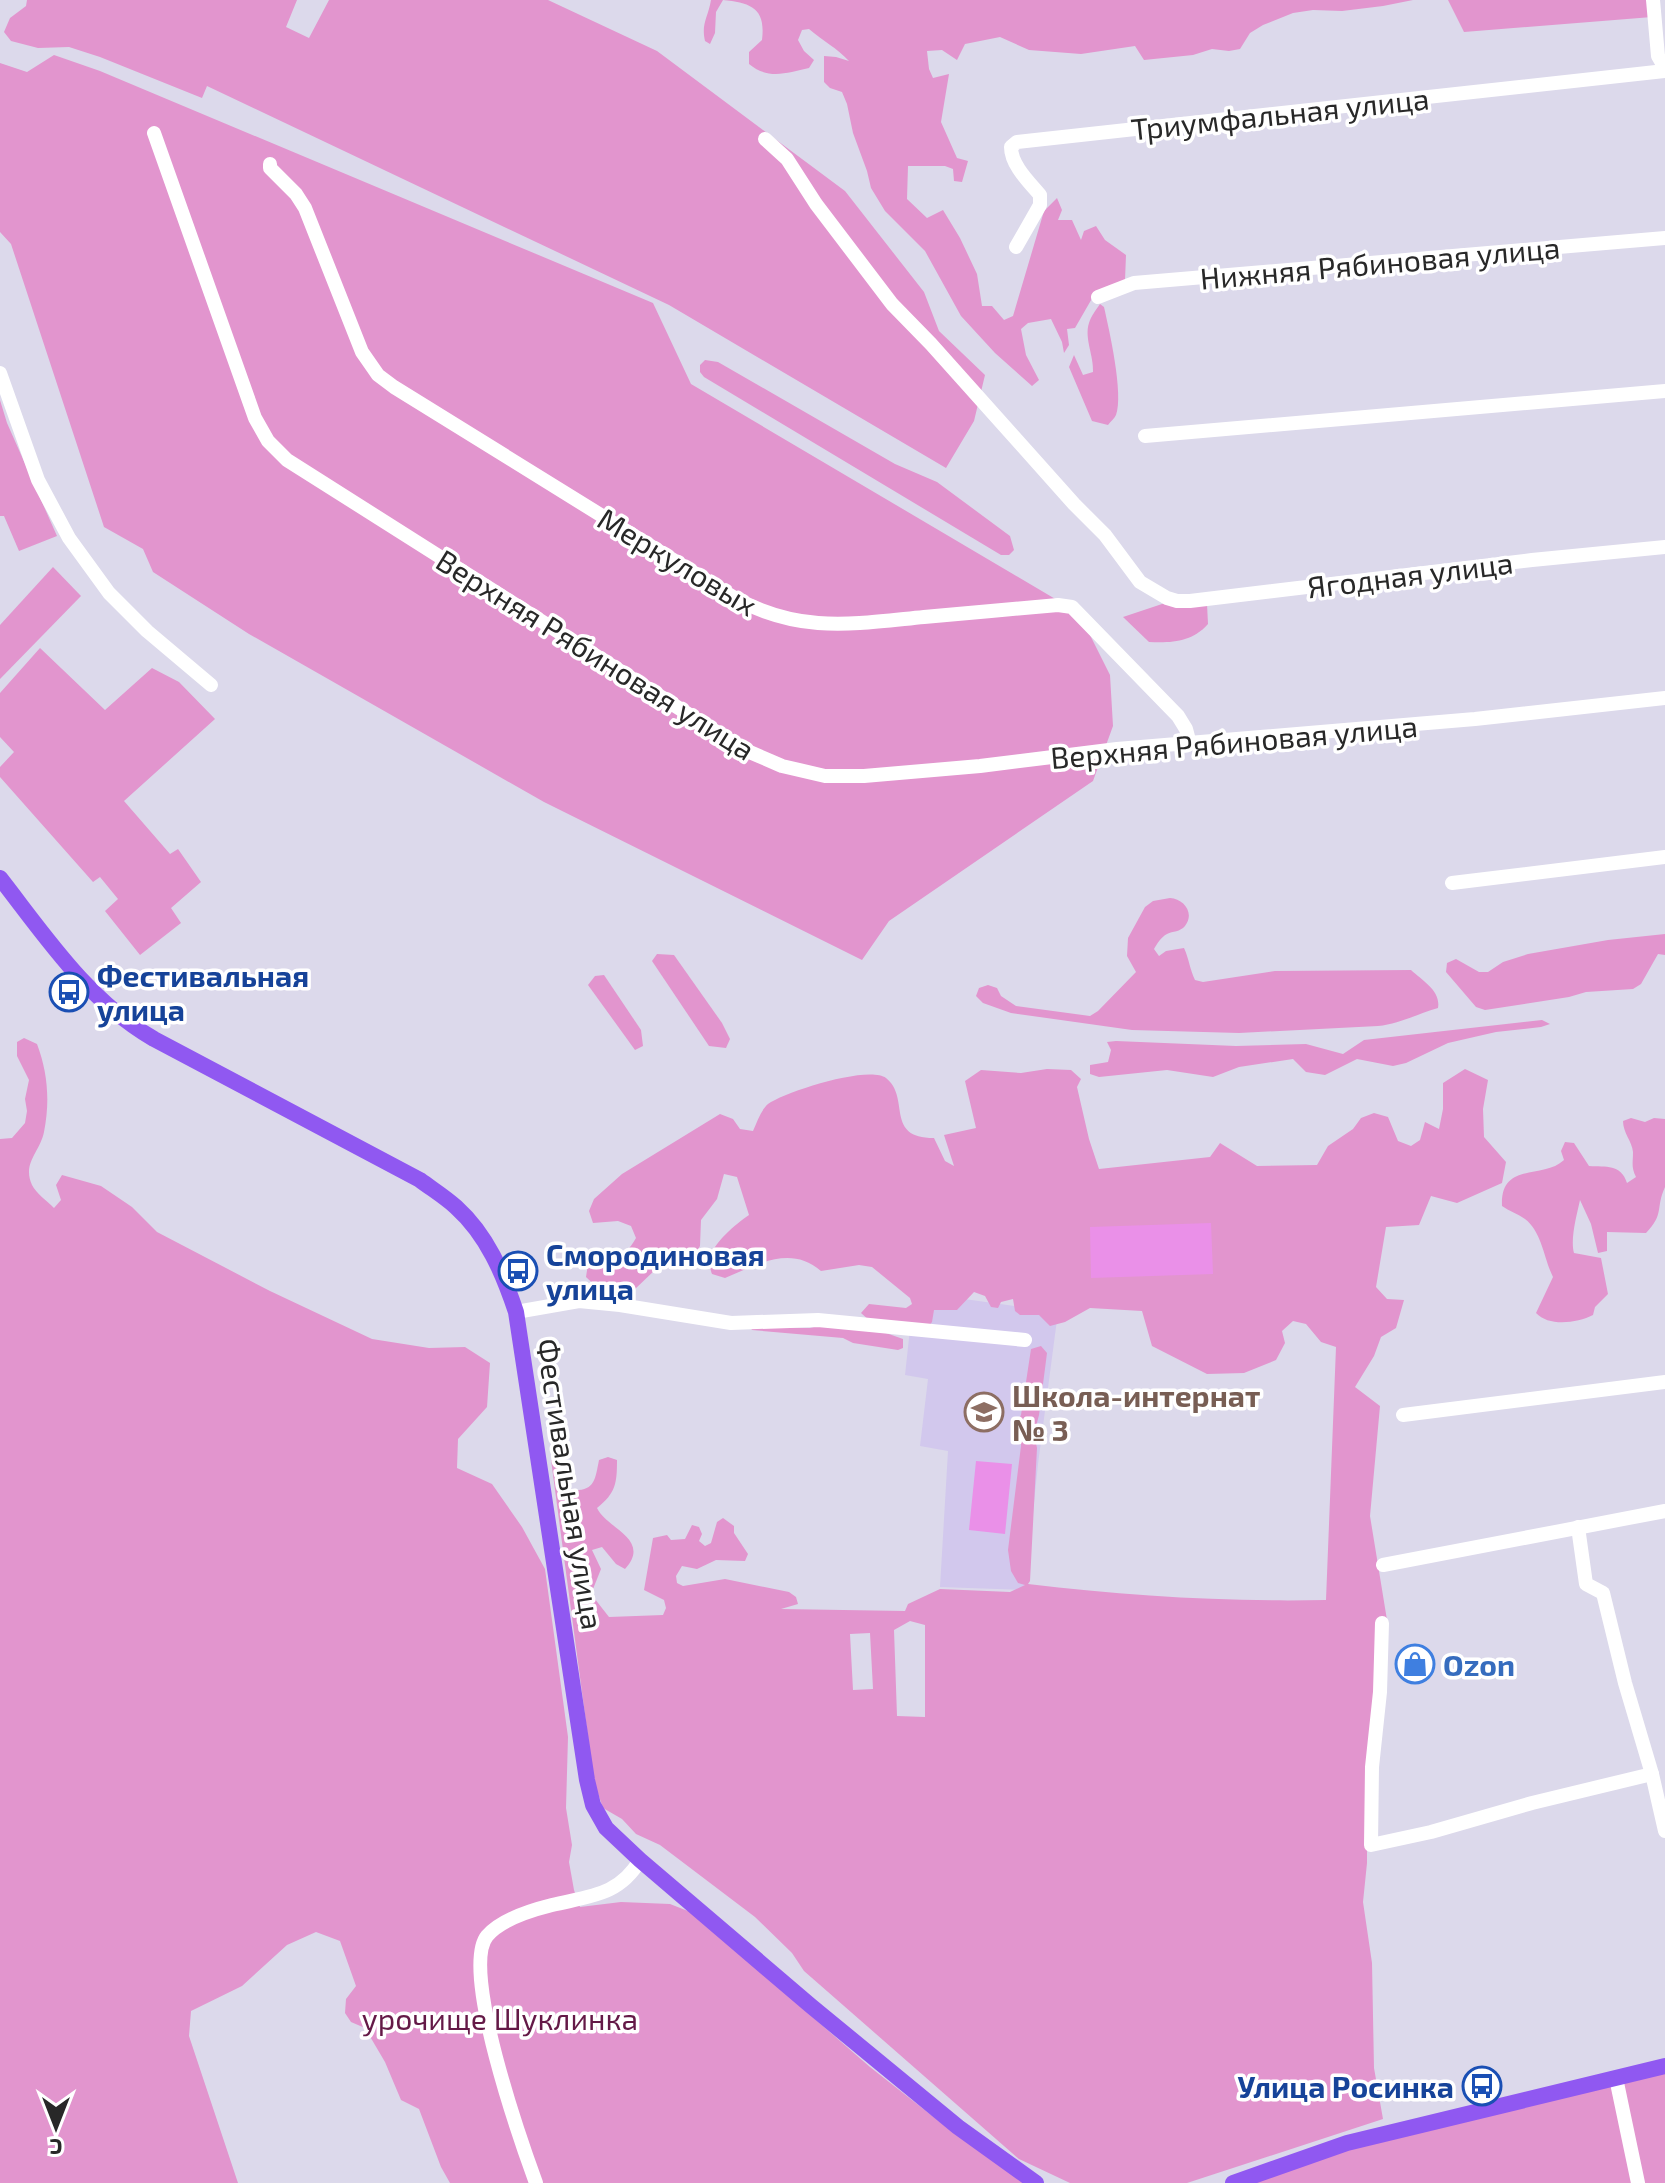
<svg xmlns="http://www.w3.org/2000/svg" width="1665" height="2183" font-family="'Exo 2',sans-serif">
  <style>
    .education { fill: #d2c8ed }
    .green { fill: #e295ce; fill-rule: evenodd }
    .pitch { fill: #ea90e8 }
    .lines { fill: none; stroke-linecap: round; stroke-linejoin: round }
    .minor { stroke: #fff; stroke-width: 14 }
    .major { stroke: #9058f1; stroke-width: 16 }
    .labels { text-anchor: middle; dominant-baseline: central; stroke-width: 7; stroke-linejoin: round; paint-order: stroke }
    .street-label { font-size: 30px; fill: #282828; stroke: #fff }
    .transit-label { font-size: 30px; font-weight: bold; fill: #164399; stroke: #fff; text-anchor: start }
    .education-label { font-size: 30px; font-weight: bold; fill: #785e54; stroke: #fff; text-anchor: start }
    .shop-label { font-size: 30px; font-weight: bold; fill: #366cbe; stroke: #fff; text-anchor: start }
    .park-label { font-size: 30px; fill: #641947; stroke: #fff }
  </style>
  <rect width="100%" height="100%" fill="#dcd9eb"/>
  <!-- education -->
  <path class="education" d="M914,1292L1058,1312L1038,1464L1025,1590L940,1587L948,1451L920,1446L928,1379L905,1375Z"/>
  <!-- green -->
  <g class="green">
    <path d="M27,0H297L286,27L309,38L329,0H548L657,51L845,191L924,292L939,331L985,375L974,421L946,468L669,305L207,86L202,98L100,57L69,47L38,48L11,41L4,32L10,18L26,6Z"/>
    <path d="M711,0H1413L1383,6L1342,11L1313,10L1293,13L1263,25L1250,33L1240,49L1229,51L1212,49L1193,55L1144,60L1135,46L1081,54L1029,50L1000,37L965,44L957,60L942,50L927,51L929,69L933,78L949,74L941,122L957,158L968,161L962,182L954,181L953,169L945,166H908L907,199L927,218L943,210L960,238L977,274L982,306H992L1004,320L1013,316L1044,211L1057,198L1062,210L1058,220H1072L1081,240L1084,231L1096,226L1105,240L1126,255L1125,280L1094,295L1075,328L1067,329L1069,345L1064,353L1062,342L1051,319L1028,323L1021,329L1026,355L1039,380L1032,386L995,353L961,316L925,251L885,211L871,188L867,171L853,133L847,104L842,92L830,88L824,82V56L836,57L849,61C837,48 823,41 809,29L802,30L798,40L804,51L814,60L809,68C787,73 768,80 749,64V52L762,40C766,8 751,3 723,0L716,12L715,33L710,44L705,41C701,23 708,18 711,0Z"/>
    <path d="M1448,0H1650L1652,17L1464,32Z"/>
    <path d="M54,55L100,71L653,303L691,384L1079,613L1110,675L1113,726L1093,781L889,921L862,960L544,802L249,634L153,572L143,549L104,527L11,244L0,232V63L27,72Z"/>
    <path d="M1100,304L1104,307C1109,329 1124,395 1116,415C1114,419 1111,421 1108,425L1092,421L1069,367L1074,355L1083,375L1093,372C1094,356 1084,338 1089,323C1091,316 1096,310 1100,304Z"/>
    <path d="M705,360L718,362L895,464L937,482L1010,536L1014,550L1009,555H1001L704,377L700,372V365Z"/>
    <path d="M0,400L7,423L57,536L19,551L4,516H0Z"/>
    <path d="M53,567L81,596L0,679V625Z"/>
    <path d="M1174,600L1207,604L1208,624C1192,642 1172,643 1149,642L1123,617Z"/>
    <path d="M40,648L105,710L152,668L179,682L215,719L124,801L170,854L178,849L201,882L171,908L181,923L140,955L105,911L118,899L100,877L93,882L0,777V767L14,752L0,737V693Z"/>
    <path d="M1170,898C1184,899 1195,913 1185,926C1180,932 1173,931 1167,934C1161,937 1157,944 1154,949L1159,956L1166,951L1184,948C1189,959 1190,970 1195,980L1203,982L1275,971L1411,970C1423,981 1441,991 1438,1008C1417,1014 1399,1024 1378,1026L1239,1033L1132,1030L1011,1013L983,1003L976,996L979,988L988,985L997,988L1001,996L1016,1006L1090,1016L1098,1011L1136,972L1127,956L1128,938L1145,907L1153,901Z"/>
    <path d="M1665,934V955L1658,954L1641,984L1633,989L1586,992L1569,997L1485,1010L1476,1007L1446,972L1447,963L1456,959L1479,972H1488L1503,962L1528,954L1608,940Z"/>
    <path d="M657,954L674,955L722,1023L730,1039L726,1048L709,1046L652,961Z"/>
    <path d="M604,975L641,1030L643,1046L635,1050L588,985L595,976Z"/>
    <path d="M1542,1020L1550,1024L1541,1027L1496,1032L1448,1043L1406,1063L1393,1066L1357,1059L1325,1075L1306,1072L1293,1059L1239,1067L1213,1077L1167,1070L1099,1077L1090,1074V1065L1108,1062L1111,1050L1107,1042L1116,1041L1236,1046L1306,1044L1343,1054L1364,1040Z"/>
    <path d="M24,1038L37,1044C48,1073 50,1102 44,1132C40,1152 22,1163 32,1185C36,1193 47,1201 54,1208L61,1200L56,1185L62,1175L101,1186L132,1207L157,1232L270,1291L372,1339L429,1348L465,1347L490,1363L487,1407L458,1439L457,1468L492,1484L522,1527L545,1569L568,1737L566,1808L572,1845L569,1862L574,1890L580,1907L621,1902L670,1904L693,1913L870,2067L945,2126L1031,2183H450L441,2167L419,2109L401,2100L385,2062L365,2028L351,2022L345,2013L346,1999L356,1986L340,1941L316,1932L287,1945L242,1986L191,2011L189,2036L238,2183H0V1139L12,1138L25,1123L27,1111L25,1099L29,1080L17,1056V1042Z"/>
    <path d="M1047,1069L1071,1070L1081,1079L1077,1087L1089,1139L1099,1169L1210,1157L1220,1143L1257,1166L1317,1165L1328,1146L1353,1129L1361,1118L1374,1113L1388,1117L1398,1141L1411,1146L1420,1140L1425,1122L1439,1129L1443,1109V1083L1465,1069L1488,1080L1483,1109L1484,1137L1506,1162L1502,1183L1457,1203L1431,1196L1419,1225L1386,1227L1376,1287L1387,1299L1404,1300L1396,1328L1381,1337L1374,1356L1355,1387L1380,1406L1370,1516L1387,1620L1367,1774V1863L1363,1902L1372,1963L1374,2068L1383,2119L1187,2183H1070L1019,2159L804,1971L792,1953L755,1917L660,1845L636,1834L622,1819L603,1808L594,1782L551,1460L558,1461L570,1490C595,1492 595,1480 599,1460L608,1457L617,1460C617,1483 616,1493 597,1508C607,1529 652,1539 625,1569L616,1564L602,1547L592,1550L601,1569L591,1594L609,1617L663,1615L666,1608L664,1600L644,1590L653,1538L667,1535L671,1540L685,1539L692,1525L699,1527L702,1534L699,1541L705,1546L711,1543L717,1522L723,1518L734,1526V1533L748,1554L745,1561L716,1560L697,1569L682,1566L676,1576L677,1583L683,1586L725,1579L789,1592L796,1597L798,1604L781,1609L905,1611L908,1604L940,1589L1010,1592L1025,1585L1018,1583L1011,1571L1008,1550L1021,1446V1439L1014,1427L1021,1415L1031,1349L1041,1346L1047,1353L1039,1415L1034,1434L1037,1448L1030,1581L1028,1584C1127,1596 1226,1602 1326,1600L1336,1347L1321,1342L1306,1324L1293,1321L1282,1331L1285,1343L1276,1360L1244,1373L1207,1374L1152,1346L1142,1311L1090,1308L1065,1322L1050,1326L1039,1315H1020L1015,1311L1013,1299L1001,1302L998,1308L991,1307L985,1296L974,1292L957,1310H934L932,1322L928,1327L870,1321L861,1313L869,1304L906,1308L912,1304L910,1298L872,1267L859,1265L821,1271C790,1244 757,1265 725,1278L712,1274C711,1272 709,1263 709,1261C712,1243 736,1224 749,1215L737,1177L724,1174L717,1199L701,1220L700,1246L694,1256L670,1267L656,1269L633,1291C613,1290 600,1292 586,1277L588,1264C613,1264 623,1260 636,1238L631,1226L618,1221L593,1223L589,1211L594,1199L622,1174L720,1114L733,1119L740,1129L753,1131C757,1122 761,1110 768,1104C785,1092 868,1065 886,1078C911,1098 884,1138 934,1138L945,1161L954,1166L944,1135L976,1128L965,1081L981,1070L1021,1073ZM910,1621L925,1625V1717L897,1716L894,1630ZM870,1633L873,1689L853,1690L850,1634Z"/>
    <path d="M1631,1118L1645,1122L1654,1118L1665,1119V1187C1655,1209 1665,1213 1646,1233L1607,1232V1251L1598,1253L1591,1224L1580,1200C1577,1214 1570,1239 1574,1253L1601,1258L1608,1294L1595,1307L1593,1315C1577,1323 1549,1327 1536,1313L1553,1277C1544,1259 1542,1232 1525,1219C1518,1214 1509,1211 1502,1206C1500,1161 1543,1180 1564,1160L1561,1151L1565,1142L1574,1143L1589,1166C1606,1167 1621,1164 1627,1183L1636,1177C1631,1167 1633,1163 1633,1152C1632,1141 1623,1133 1623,1121Z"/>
    <path d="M818,1326L886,1333L903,1339V1348L898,1350L853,1343L843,1338L752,1330L750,1327L810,1328Z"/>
    <path d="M1665,2066V2183H1241L1377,2137Z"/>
  </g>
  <!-- pitch -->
  <g class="pitch">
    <path d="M1211,1223L1213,1274L1091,1278L1090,1227Z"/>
    <path d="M976,1461L1012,1464L1005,1534L969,1530Z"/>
  </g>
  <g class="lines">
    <!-- minor -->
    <g class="minor">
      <path d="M1653,0L1658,56L1665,68"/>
      <path d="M154,133L255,418L268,441L287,460L745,750L782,766L825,776H864L980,766L1117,749L1475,719L1665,698"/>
      <path d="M765,139L787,159L816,204L892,304L931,344L1074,504L1105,535L1140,582L1167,598L1177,601H1190L1532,560L1665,547"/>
      <path d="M270,164V168L296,194L305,208L362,352L378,375L394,387L733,597C800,634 852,624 924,617C969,613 1013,609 1058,605L1072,607L1178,716L1186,729L1190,744"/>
      <path d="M1016,247L1040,205V195C1029,182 1011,165 1011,147L1017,142L1665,71"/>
      <path d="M1098,297L1134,283L1665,238"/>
      <path d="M0,373L38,480L69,538L109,593L147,631L211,685"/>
      <path d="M1145,436L1665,391"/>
      <path d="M1452,883L1665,857"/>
      <path d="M516,1312L579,1301L620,1305L731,1323L818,1320L1025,1340"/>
      <path d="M1403,1415L1665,1382"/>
      <path d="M1578,1527L1586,1584L1603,1593L1625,1683L1652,1774"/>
      <path d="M1383,1565L1665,1511"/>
      <path d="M1382,1623L1380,1692L1372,1767L1371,1845L1431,1832L1532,1803L1652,1774L1665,1831"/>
      <path d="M1616,2078L1638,2183"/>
      <path d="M536,2183C521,2142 460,1969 487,1936C501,1919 532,1910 552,1905C589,1896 619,1896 640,1860"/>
    </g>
    <!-- major -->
    <g class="major">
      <path d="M0,878C46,937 88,1001 154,1039L420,1180C432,1189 445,1197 456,1207C487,1235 503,1273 516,1312L587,1780L593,1805L606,1828L640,1860L811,2006L958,2127L1036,2183"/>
      <path d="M1233,2183L1347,2143L1665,2066"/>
    </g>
  </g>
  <!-- icons -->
  <defs>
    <symbol id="bus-ring" viewBox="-11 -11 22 22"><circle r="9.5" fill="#fff" stroke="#1a4fb4" stroke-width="1.5"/><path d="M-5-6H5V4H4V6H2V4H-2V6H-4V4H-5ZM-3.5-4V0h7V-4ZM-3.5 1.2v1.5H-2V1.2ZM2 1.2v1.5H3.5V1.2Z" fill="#1a4fb4"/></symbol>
    <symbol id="school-ring" viewBox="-11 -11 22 22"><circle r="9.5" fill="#fff" stroke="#8d6e63" stroke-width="1.5"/><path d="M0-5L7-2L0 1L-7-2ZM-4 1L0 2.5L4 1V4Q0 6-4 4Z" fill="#8d6e63"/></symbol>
    <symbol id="shop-ring" viewBox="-11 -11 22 22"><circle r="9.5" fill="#fff" stroke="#3f7fe0" stroke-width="1.5"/><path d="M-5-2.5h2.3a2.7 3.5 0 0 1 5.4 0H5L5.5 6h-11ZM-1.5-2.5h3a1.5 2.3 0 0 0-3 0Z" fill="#3f7fe0"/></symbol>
  </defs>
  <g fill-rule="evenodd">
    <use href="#bus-ring" x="47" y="970" width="44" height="44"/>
    <use href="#bus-ring" x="496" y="1249" width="44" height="44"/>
    <use href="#school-ring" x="962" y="1390" width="44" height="44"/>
    <use href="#shop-ring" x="1393" y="1642" width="44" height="44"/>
    <use href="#bus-ring" x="1460" y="2064" width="44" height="44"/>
  </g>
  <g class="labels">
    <!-- street labels -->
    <g class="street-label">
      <text transform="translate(1280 113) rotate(-6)">Триумфальная улица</text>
      <text transform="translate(1380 262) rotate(-5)">Нижняя Рябиновая улица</text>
      <text transform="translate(678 561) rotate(31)">Меркуловых</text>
      <text transform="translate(1410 574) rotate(-7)">Ягодная улица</text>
      <text transform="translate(596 654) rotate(32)">Верхняя Рябиновая улица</text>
      <text transform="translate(1234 741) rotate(-5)">Верхняя Рябиновая улица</text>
      <text transform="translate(571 1484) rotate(81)">Фестивальная улица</text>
    </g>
    <!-- transit labels -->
    <g class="transit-label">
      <text x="97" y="975">Фестивальная<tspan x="97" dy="34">улица</tspan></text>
      <text x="546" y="1254">Смородиновая<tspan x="546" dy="34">улица</tspan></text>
      <text x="1454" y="2086" text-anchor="end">Улица Росинка</text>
    </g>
    <!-- education labels -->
    <g class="education-label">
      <text x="1012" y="1395">Школа-интернат<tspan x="1012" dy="34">№ 3</tspan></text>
    </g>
    <!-- shop labels -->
    <g class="shop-label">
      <text x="1443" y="1664">Ozon</text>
    </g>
    <!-- park labels -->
    <g class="park-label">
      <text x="500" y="2018">урочище Шуклинка</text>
    </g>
  </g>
  <!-- north arrow -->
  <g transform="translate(56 2127) rotate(180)" stroke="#ffffff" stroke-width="6" paint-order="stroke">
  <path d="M0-6L14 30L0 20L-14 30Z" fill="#282828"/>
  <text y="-12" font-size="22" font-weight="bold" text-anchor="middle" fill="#282828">С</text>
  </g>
</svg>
